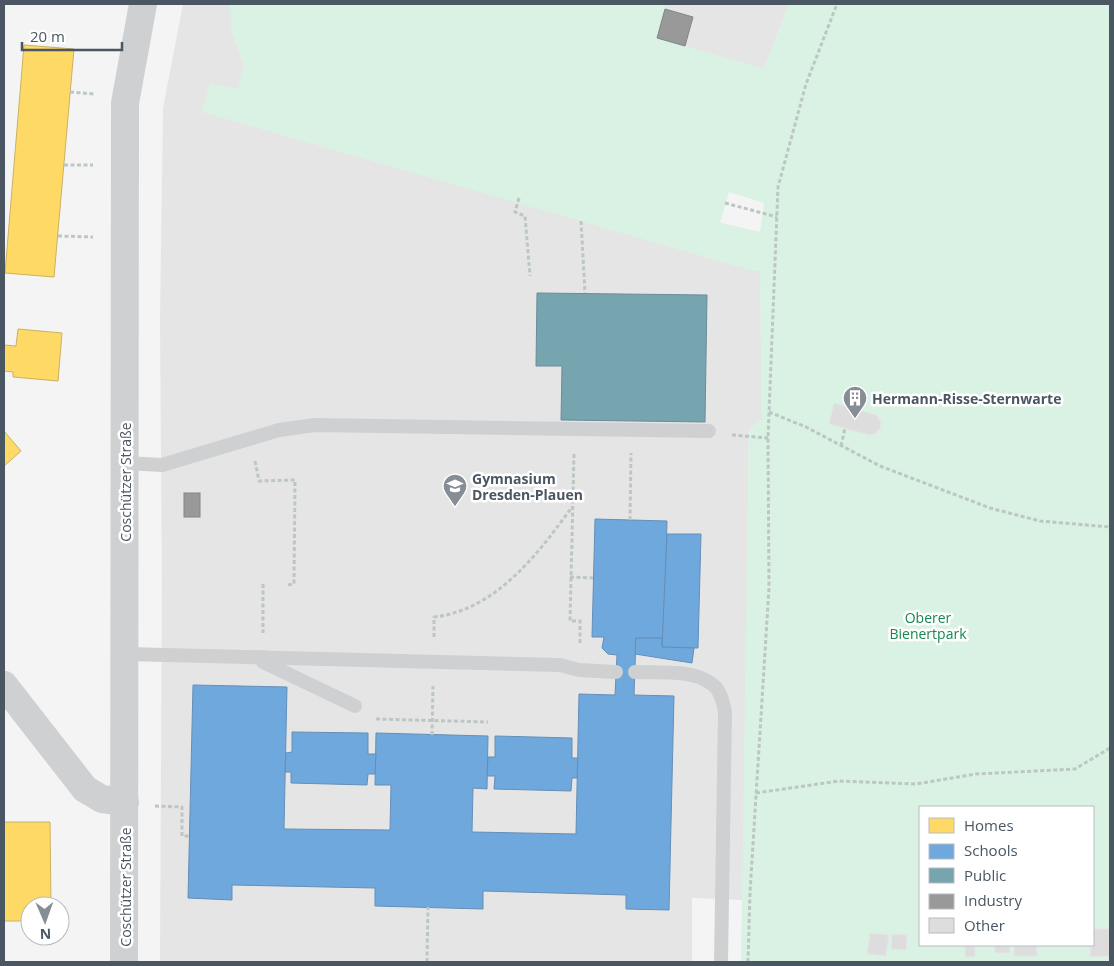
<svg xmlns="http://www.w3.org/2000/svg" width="1114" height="966" font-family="'Open Sans',sans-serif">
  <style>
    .education { fill: #e6e5e6 }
    .green { fill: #d9f2e3; fill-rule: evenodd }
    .homes { fill: #ffd966; stroke: #c9b264 }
    .schools { fill: #6fa8dc; stroke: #648fb7 }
    .public { fill: #76a5af; stroke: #698d98 }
    .industry { fill: #999; stroke: #818588 }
    .building { fill: #ddddde; stroke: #e5e6e7 }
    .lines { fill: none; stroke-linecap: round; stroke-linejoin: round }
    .path { stroke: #bcc7c4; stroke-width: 3; stroke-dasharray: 4 2.5; stroke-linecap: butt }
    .service { stroke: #ced0d2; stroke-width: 14 }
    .minor { stroke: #ced0d2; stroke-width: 28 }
    .tertiary { stroke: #ced0d2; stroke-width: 28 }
    .labels { text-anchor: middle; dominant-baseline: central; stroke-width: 5; stroke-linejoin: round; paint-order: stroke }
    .poi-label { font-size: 14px; font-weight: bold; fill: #4a5661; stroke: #fff; text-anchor: start }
    .street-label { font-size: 14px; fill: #4a5661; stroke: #fff }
    .park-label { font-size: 14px; fill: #17864f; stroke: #fff }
  </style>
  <rect width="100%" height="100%" fill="#f4f4f4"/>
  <!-- education -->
  <path class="education" d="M183,4H789L764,69L657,39L720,223L760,232L750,269L760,270L762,420L749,429L743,900L692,898V962H160L162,581L160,322L163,108Z"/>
  <!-- green -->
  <path class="green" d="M230,4H666L658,38L764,69L789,4H1110V962H741L749,429L762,420L760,271L750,270L202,112L210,83L238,89L244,66L231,31ZM729,192L764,203L760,232L720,223ZM920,807H1093V945H920Z"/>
  <!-- homes -->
  <g class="homes">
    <path d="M24,45L74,49L54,277L5,273Z"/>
    <path d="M18,329L62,333L58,381L13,377V372L4,371V345L16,346Z"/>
    <path d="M4,431L21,451L4,466Z"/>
    <path d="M4,822H50L51,906H30V921H4Z"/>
  </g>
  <!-- schools -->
  <g class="schools">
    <path d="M595,519L667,521L664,638H636L634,695L674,696L669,910L626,909V895L483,891V909L375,906V888L232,885V900L188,898L193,685L287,687L284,829L390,830L391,785H375L376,733L488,736L487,789L473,788L472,832L576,834L579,694L615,695L617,655L608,654L602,648L604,637H592Z"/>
    <path d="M667,534H701L698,648L662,647Z"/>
    <path d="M636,638H662V647L694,648L692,663L635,654Z"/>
    <path d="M292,732L368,733V754H376L375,774H368L367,785L291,783V772H285L286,753L292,752Z"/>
    <path d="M495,736L572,738V758H578L577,778H572L571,791L494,789L495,776H487L488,757H495Z"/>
  </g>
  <!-- public -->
  <path class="public" d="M537,293L707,295L705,422L561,420L562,366H536Z"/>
  <!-- industry -->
  <g class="industry">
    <path d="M665,9L693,17L685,46L657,38Z"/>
    <rect x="184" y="493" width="16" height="24"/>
  </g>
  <!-- building -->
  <g class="building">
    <path d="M834,403L876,415L881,422L880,429L875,434L869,435L829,424Z"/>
    <path d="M1093,929H1110V956L1090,957Z"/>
    <path d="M870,933L889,935L886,956L867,954Z"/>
    <path d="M892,934L907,935L906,950L891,949Z"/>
    <path d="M965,945H982V946H975V957H965Z"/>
    <rect x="995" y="945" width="15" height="8"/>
    <rect x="1014" y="945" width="23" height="11"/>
  </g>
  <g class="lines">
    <!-- path -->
    <g class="path">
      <path d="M70,92L94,94"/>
      <path d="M64,165H93"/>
      <path d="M519,198L515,212L525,216L530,276"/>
      <path d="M725,203L777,217"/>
      <path d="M581,221L585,293"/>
      <path d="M58,236L93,237"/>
      <path d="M769,412L806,427L880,466L990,508L1040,521L1110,527"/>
      <path d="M732,435L768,438"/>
      <path d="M841,446L845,428"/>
      <path d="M574,454L570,621H580V645"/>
      <path d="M255,461L259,481L295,480L294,584L287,585"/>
      <path d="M630,520L631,453"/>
      <path d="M570,577L593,578"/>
      <path d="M263,584V633"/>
      <path d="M434,637V617C496,610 538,554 572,507"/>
      <path d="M376,719L488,722"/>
      <path d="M432,735L433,686"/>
      <path d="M756,793L839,781L916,784L976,774L1075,769L1110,748"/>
      <path d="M155,806L182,807V836H189"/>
      <path d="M427,962L428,907"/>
      <path d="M748,962L750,892L769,588L768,438L778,187L806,84L837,4"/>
    </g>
    <!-- service -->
    <g class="service">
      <path d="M125,463L162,465L279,430L315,425L709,431"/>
      <path d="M125,654L560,665L579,670L616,672"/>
      <path d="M263,657V662L355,706"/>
      <path d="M635,672C658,673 693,669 712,684C721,691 723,702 725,712L721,962"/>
    </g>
    <!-- minor -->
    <path class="minor" d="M4,685L85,789L102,799L125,802"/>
    <!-- tertiary -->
    <path class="tertiary" d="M124,962L125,103L143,4"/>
  </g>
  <!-- icons -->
  <defs>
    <symbol id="building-pin" viewBox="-11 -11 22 30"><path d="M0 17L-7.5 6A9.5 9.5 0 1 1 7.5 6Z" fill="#868d94" stroke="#fff"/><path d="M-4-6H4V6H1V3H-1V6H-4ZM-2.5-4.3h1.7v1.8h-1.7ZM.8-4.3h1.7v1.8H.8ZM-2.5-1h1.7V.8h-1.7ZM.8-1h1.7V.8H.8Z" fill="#fff"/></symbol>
    <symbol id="school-pin" viewBox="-11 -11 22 30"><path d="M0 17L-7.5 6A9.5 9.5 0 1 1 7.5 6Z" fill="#868d94" stroke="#fff"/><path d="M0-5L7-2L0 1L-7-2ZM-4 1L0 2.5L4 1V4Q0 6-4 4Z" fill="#fff"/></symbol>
  </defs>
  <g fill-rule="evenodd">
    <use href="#building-pin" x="841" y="384" width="28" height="38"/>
    <use href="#school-pin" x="441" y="472" width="28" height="38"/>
  </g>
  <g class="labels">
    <!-- poi labels -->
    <g class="poi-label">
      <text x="872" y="398">Hermann-Risse-Sternwarte</text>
      <text x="472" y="478">Gymnasium<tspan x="472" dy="16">Dresden-Plauen</tspan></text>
    </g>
    <!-- street labels -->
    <g class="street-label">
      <text transform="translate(125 482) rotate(-90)">Coschützer Straße</text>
      <text transform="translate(125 887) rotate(-90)">Coschützer Straße</text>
    </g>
    <!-- park labels -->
    <g class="park-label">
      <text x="928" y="617">Oberer<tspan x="928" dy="16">Bienertpark</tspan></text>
    </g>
  </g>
  <!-- border -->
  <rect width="1114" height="966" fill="none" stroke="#4a5661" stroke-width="10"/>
  <!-- legend -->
  <rect x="919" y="806" width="175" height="140" fill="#ffffff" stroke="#b7bbc0"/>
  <rect x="929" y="818" width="25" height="15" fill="#ffd966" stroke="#b7bbc0"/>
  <text x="964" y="831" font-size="15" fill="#4a5661">Homes</text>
  <rect x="929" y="844" width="25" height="15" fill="#6fa8dc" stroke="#b7bbc0"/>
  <text x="964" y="856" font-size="15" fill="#4a5661">Schools</text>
  <rect x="929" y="868" width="25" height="15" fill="#76a5af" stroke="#b7bbc0"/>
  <text x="964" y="881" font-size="15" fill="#4a5661">Public</text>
  <rect x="929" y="894" width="25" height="15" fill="#999999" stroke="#b7bbc0"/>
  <text x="964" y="906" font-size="15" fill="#4a5661">Industry</text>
  <rect x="929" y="918" width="25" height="15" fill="#ddddde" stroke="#b7bbc0"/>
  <text x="964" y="931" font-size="15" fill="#4a5661">Other</text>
  <!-- north arrow -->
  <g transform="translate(45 921) rotate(178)"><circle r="24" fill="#ffffff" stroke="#b7bbc0"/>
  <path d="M0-4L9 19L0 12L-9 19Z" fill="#868d94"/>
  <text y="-8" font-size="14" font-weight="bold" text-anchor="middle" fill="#4a5661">N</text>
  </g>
  <!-- scale -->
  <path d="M22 42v8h100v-8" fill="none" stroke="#4a5661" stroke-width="2.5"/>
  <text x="30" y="42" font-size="15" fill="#4a5661" stroke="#ffffff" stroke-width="4" paint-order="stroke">20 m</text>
</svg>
